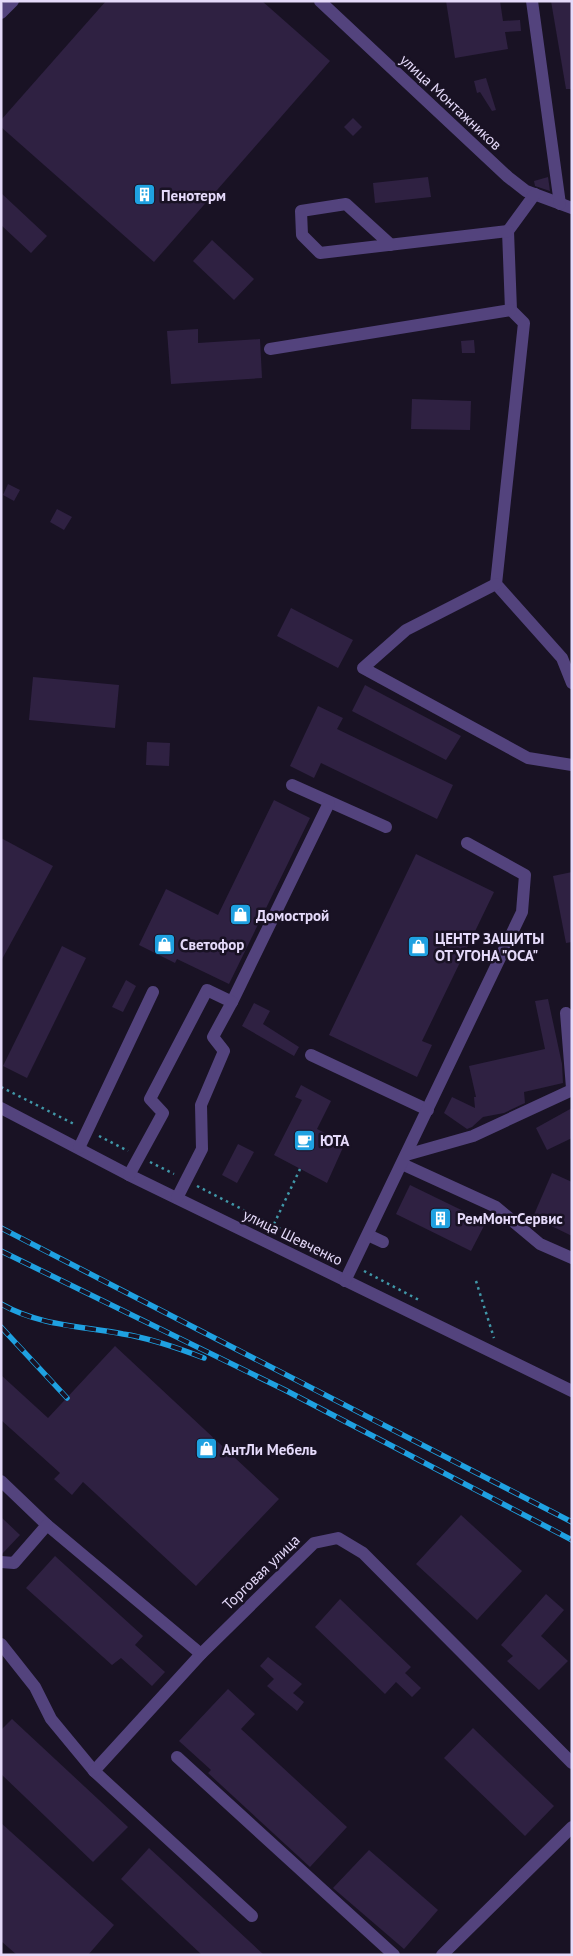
<svg xmlns="http://www.w3.org/2000/svg" width="573" height="1956" font-family="'PT Sans',sans-serif">
  <style>
    .building { fill: #2f2142 }
    .lines { fill: none; stroke-linecap: round; stroke-linejoin: round }
    .path { stroke: #4097a8; stroke-width: 2.5; stroke-dasharray: 2.5 4; stroke-linecap: butt }
    .minor { stroke: #53437d; stroke-width: 12 }
    .rail-casing { stroke: #1fa1e1; stroke-width: 5.5 }
    .rail { stroke: #191224; stroke-width: 4; stroke-dasharray: 11; stroke-linecap: butt }
    .labels { text-anchor: middle; dominant-baseline: central; stroke-width: 5; stroke-linejoin: round; paint-order: stroke }
    .street-label { font-size: 15px; fill: #e5dafa; stroke: #191224 }
    .poi-label { font-size: 15px; font-weight: bold; fill: #e5dafa; stroke: #191224; text-anchor: start }
  </style>
  <rect width="100%" height="100%" fill="#191224"/>
  <!-- building -->
  <g class="building">
    <path d="M106,1H262L330,61L154,262L1,127V120Z"/>
    <path d="M446,1H500L503,21L520,20L521,31L505,32L508,49L455,58Z"/>
    <path d="M551,1H572V89H566Z"/>
    <path d="M486,78L496,110L492,111L480,92L477,93L474,81Z"/>
    <path d="M353,118L362,127L353,136L344,127Z"/>
    <path d="M428,177L431,197L375,203L373,183Z"/>
    <path d="M548,177L550,191L535,186L534,181Z"/>
    <path d="M1,193L47,236L31,253L1,225Z"/>
    <path d="M212,240L254,279L234,300L193,261Z"/>
    <path d="M198,329V343L260,339L262,378L171,384L167,331Z"/>
    <path d="M474,340L475,353H462L461,341Z"/>
    <path d="M412,399L471,401L470,430L411,429Z"/>
    <path d="M8,484L20,490L14,501L3,495Z"/>
    <path d="M57,509L72,517L64,530L50,522Z"/>
    <path d="M291,608L353,640L338,668L277,636Z"/>
    <path d="M33,677L119,685L115,728L29,720Z"/>
    <path d="M365,685L461,736L446,760L352,711Z"/>
    <path d="M318,706L343,718L337,729L453,785L437,819L321,763L314,778L290,766Z"/>
    <path d="M147,742L170,743L169,766L146,765Z"/>
    <path d="M274,800L310,818L229,984L177,959L175,963L139,945L166,889L218,915Z"/>
    <path d="M1,838L53,866L1,961Z"/>
    <path d="M416,854L494,892L422,1041L432,1045L417,1077L329,1035Z"/>
    <path d="M572,872V942L566,943L553,876Z"/>
    <path d="M62,946L86,958L27,1078L3,1066Z"/>
    <path d="M126,980L136,986L123,1012L112,1007Z"/>
    <path d="M548,999L562,1064L563,1083L524,1092L525,1103L504,1113L483,1117L472,1127L467,1129L444,1113L452,1097L475,1108L474,1097H476L469,1066L545,1049L535,1001Z"/>
    <path d="M254,1003L270,1011L263,1024L299,1047L294,1056L242,1026Z"/>
    <path d="M301,1085L331,1101L317,1129L345,1143L327,1183L274,1155L302,1100L295,1097Z"/>
    <path d="M572,1108V1138L547,1150L536,1128Z"/>
    <path d="M238,1144L254,1152L237,1183L222,1175Z"/>
    <path d="M552,1173L572,1182V1236L533,1217Z"/>
    <path d="M410,1185L486,1222L471,1251L396,1214Z"/>
    <path d="M115,1346L279,1499L196,1586L83,1482L72,1495L54,1479L60,1473L1,1420V1375L48,1418Z"/>
    <path d="M461,1515L522,1571L477,1620L416,1564Z"/>
    <path d="M1,1517L20,1535L2,1554H1Z"/>
    <path d="M55,1556L143,1636L135,1645L165,1672L152,1686L121,1658L112,1665L26,1588Z"/>
    <path d="M546,1594L564,1610L541,1636L568,1661L539,1690L507,1661L513,1656L501,1645Z"/>
    <path d="M340,1599L411,1667L405,1673L421,1688L412,1697L396,1682L385,1694L315,1627Z"/>
    <path d="M268,1657L302,1684L293,1693L304,1702L297,1711L267,1686L274,1679L260,1666Z"/>
    <path d="M228,1689L255,1714L241,1729L347,1827L310,1867L208,1773L211,1770L179,1741Z"/>
    <path d="M12,1719L128,1827L93,1862L1,1774V1730Z"/>
    <path d="M473,1728L554,1806L525,1836L444,1758Z"/>
    <path d="M1,1823L114,1925L88,1955H17L1,1941Z"/>
    <path d="M149,1848L264,1955H202L121,1879Z"/>
    <path d="M369,1850L438,1910L404,1949L333,1888Z"/>
  </g>
  <g class="lines">
    <!-- path -->
    <g class="path">
      <path d="M1,1087L76,1125"/>
      <path d="M99,1136L128,1151"/>
      <path d="M150,1162L174,1174"/>
      <path d="M197,1186L341,1260"/>
      <path d="M274,1224L300,1169"/>
      <path d="M364,1271L419,1300"/>
      <path d="M476,1281L494,1338"/>
    </g>
    <!-- minor -->
    <g class="minor">
      <path d="M320,1L508,177L526,191L572,208"/>
      <path d="M532,1L560,204"/>
      <path d="M1,13L13,1"/>
      <path d="M535,194L508,231L511,310L524,323L496,584L562,658L572,683"/>
      <path d="M391,245L346,204L301,211L302,235L320,253L508,231"/>
      <path d="M270,349L511,310"/>
      <path d="M496,584L406,630L363,668L528,758L572,765"/>
      <path d="M292,785L386,827"/>
      <path d="M232,1002L329,803"/>
      <path d="M566,1013L572,1088"/>
      <path d="M311,1055L428,1110"/>
      <path d="M1,1108L129,1175L572,1391"/>
      <path d="M79,1148L153,992"/>
      <path d="M406,1155L473,1136L572,1090"/>
      <path d="M402,1164L496,1207L540,1244L572,1258"/>
      <path d="M129,1175L163,1113L150,1099L207,990L232,1002L213,1037L224,1051L201,1105L202,1149L177,1198"/>
      <path d="M368,1235L383,1242"/>
      <path d="M345,1281L522,912L525,875L467,843"/>
      <path d="M1,1481L47,1525L201,1654"/>
      <path d="M1,1562L14,1563L47,1525"/>
      <path d="M1,1644L35,1687L51,1719L94,1771L252,1916"/>
      <path d="M177,1757L394,1955"/>
      <path d="M94,1771L201,1654L314,1543L338,1538L363,1553L572,1763"/>
      <path d="M442,1955L572,1827"/>
    </g>
    <defs>
      <g id="rail">
        <path d="M1,1228L572,1522"/>
        <path d="M1,1251L285,1390L572,1540"/>
        <path d="M1,1304C40,1326 81,1326 123,1334C150,1338 178,1348 204,1358"/>
        <path d="M1,1327L67,1398"/>
      </g>
    </defs>
    <!-- rail casing -->
    <use href="#rail" class="rail-casing"/>
    <!-- rail -->
    <use href="#rail" class="rail"/>
  </g>
  <!-- icons -->
  <defs>
    <symbol id="building-square" viewBox="-11 -11 22 22"><rect x="-9" y="-9" width="18" height="18" rx="4" fill="#1fa1e1" stroke="#191224"/><path d="M-4-6H4V6H1V3H-1V6H-4ZM-2.5-4.3h1.7v1.8h-1.7ZM.8-4.3h1.7v1.8H.8ZM-2.5-1h1.7V.8h-1.7ZM.8-1h1.7V.8H.8Z" fill="#fff"/></symbol>
    <symbol id="shop-square" viewBox="-11 -11 22 22"><rect x="-9" y="-9" width="18" height="18" rx="4" fill="#1fa1e1" stroke="#191224"/><path d="M-5-2.5h2.3a2.7 3.5 0 0 1 5.4 0H5L5.5 6h-11ZM-1.5-2.5h3a1.5 2.3 0 0 0-3 0Z" fill="#fff"/></symbol>
    <symbol id="cafe-square" viewBox="-11 -11 22 22"><rect x="-9" y="-9" width="18" height="18" rx="4" fill="#1fa1e1" stroke="#191224"/><path d="M-5.5-4.5H6V0H3Q3 3.5 0 3.5H-2.5Q-5.5 3.5-5.5 0ZM3-3.2v2h1.7v-2ZM-6 4.5H4V6H-6Z" fill="#fff"/></symbol>
  </defs>
  <g fill-rule="evenodd">
    <use href="#building-square" x="132" y="182" width="25" height="25"/>
    <use href="#shop-square" x="228" y="902" width="25" height="25"/>
    <use href="#shop-square" x="152" y="932" width="25" height="25"/>
    <use href="#shop-square" x="406" y="934" width="25" height="25"/>
    <use href="#cafe-square" x="292" y="1128" width="25" height="25"/>
    <use href="#building-square" x="428" y="1206" width="25" height="25"/>
    <use href="#shop-square" x="194" y="1436" width="25" height="25"/>
  </g>
  <g class="labels">
    <!-- street labels -->
    <g class="street-label">
      <text transform="translate(451 102) rotate(43)">улица Монтажников</text>
      <text transform="translate(293 1237) rotate(26)">улица Шевченко</text>
      <text transform="translate(261 1572) rotate(-44)">Торговая улица</text>
    </g>
    <!-- poi labels -->
    <g class="poi-label">
      <text x="161" y="195">Пенотерм</text>
      <text x="256" y="915">Домострой</text>
      <text x="435" y="938">ЦЕНТР ЗАЩИТЫ<tspan x="435" dy="17">ОТ УГОНА "ОСА"</tspan></text>
      <text x="180" y="944">Светофор</text>
      <text x="320" y="1140">ЮТА</text>
      <text x="457" y="1218">РемМонтСервис</text>
      <text x="222" y="1449">АнтЛи Мебель</text>
    </g>
  </g>
  <!-- border -->
  <rect width="573" height="1956" fill="none" stroke="#e5dafa" stroke-width="5"/>
</svg>
